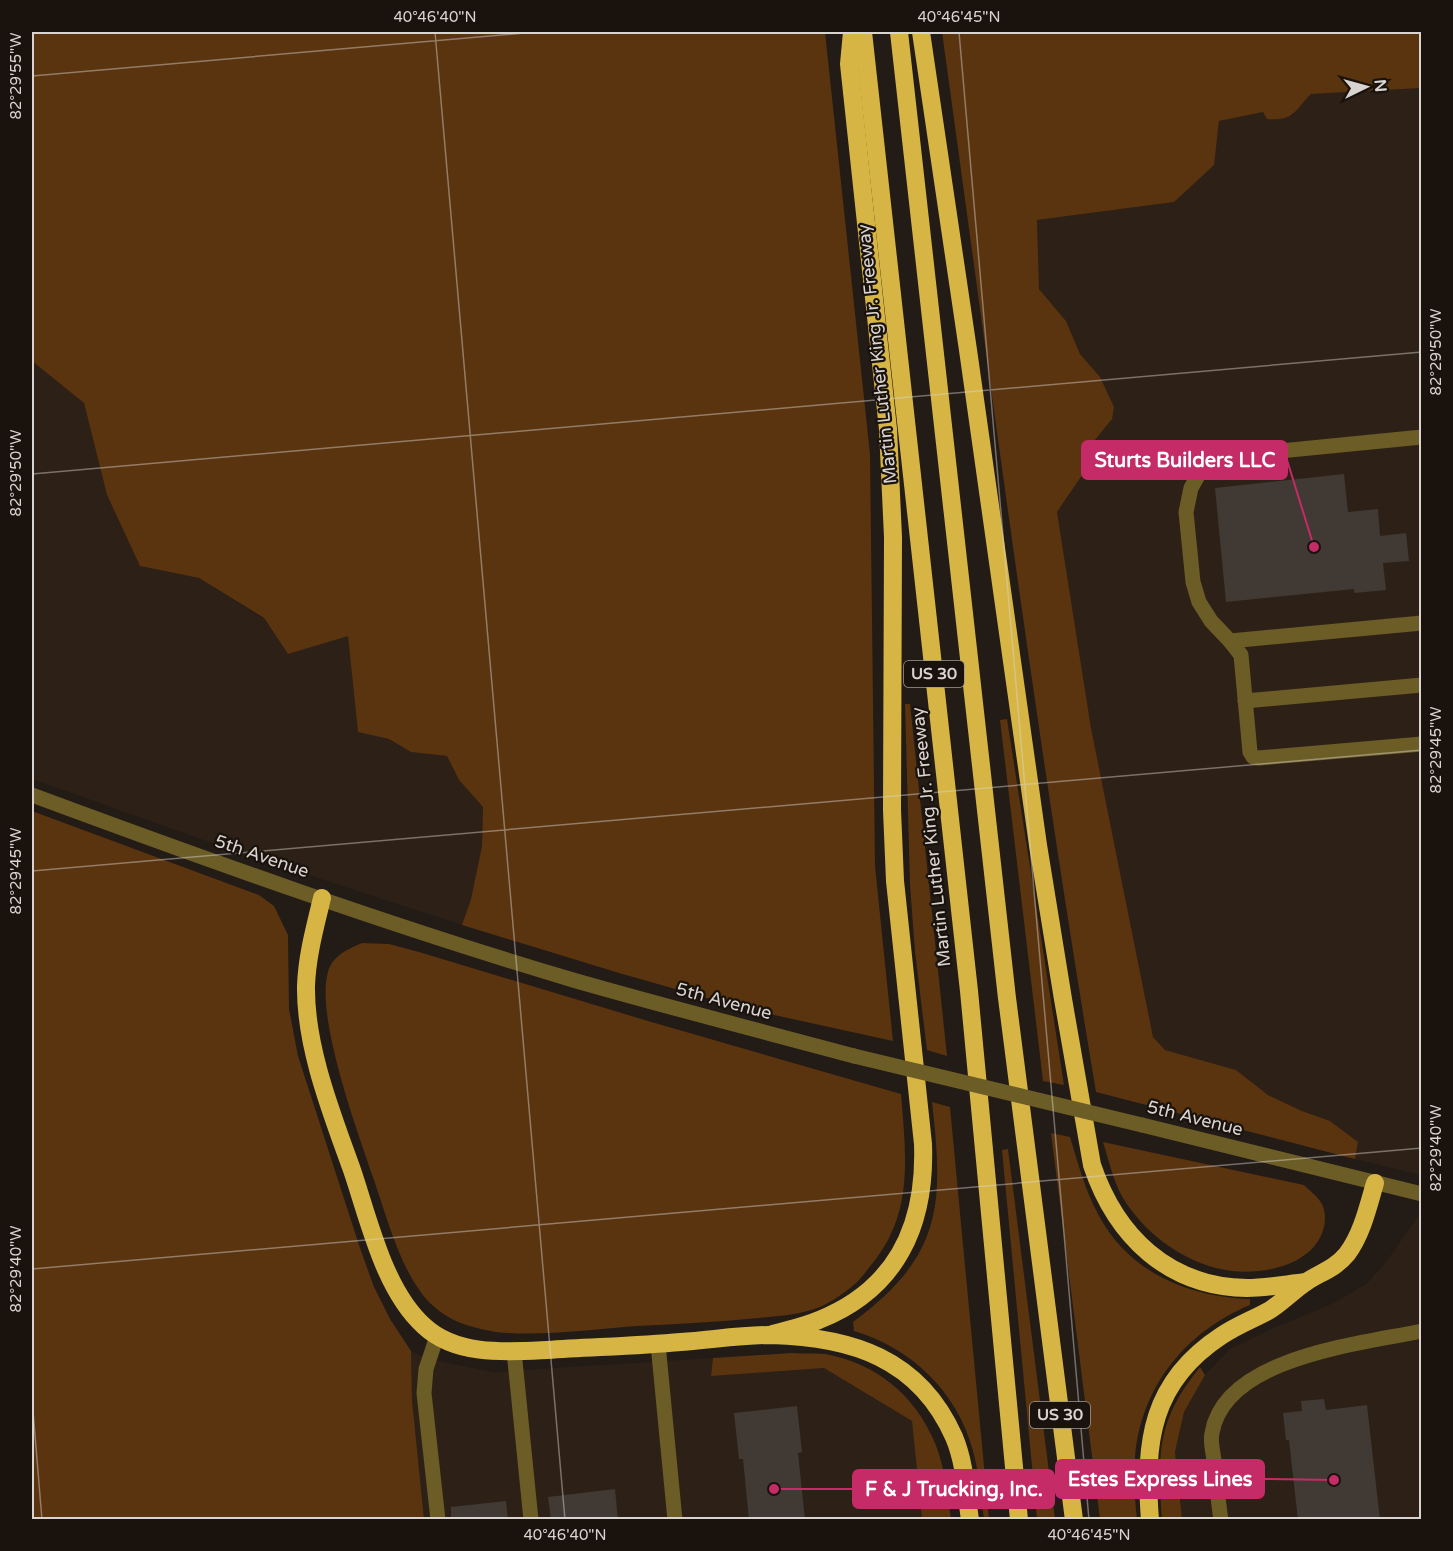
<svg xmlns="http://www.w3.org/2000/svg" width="1453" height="1551" font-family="'Varela Round',sans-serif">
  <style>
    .built { fill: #2d2117 }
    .green { fill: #5a330f }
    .building { fill: #413933 }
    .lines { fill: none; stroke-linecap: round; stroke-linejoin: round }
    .minor { stroke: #6c5c26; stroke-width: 15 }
    .highway { stroke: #d6b545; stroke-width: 18 }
    .minor-bridge { stroke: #6c5c26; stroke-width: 15 }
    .ticks { fill: none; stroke: #d9d4d0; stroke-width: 1.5; stroke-opacity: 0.45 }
    .labels { text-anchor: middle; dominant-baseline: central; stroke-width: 4.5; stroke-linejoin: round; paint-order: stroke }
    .shield { fill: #19120d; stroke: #9f9a96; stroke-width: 1.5 }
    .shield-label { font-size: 16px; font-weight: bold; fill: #d9d4d0 }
    .street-label { font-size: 18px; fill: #d9d4d0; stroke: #19120d }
    .leader { fill: none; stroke: #c42b67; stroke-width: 2 }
    .callout-dot { fill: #c42b67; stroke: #19120d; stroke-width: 2 }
    .callout { fill: #c42b67; stroke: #c42b67; stroke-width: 2 }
    .callout-label { font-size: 20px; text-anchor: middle; font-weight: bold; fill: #fff }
    .neatline { fill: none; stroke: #d9d4d0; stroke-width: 2 }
    .ticks-label { font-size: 15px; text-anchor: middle; fill: #d9d4d0 }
  </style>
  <rect width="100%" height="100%" fill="#231b16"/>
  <!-- built -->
  <g class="built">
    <path d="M1421,88V1175L1355,1159L1358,1142L1330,1121L1302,1111L1268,1095L1236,1070L1165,1050L1153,1037L1091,728L1057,512L1087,468L1095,440L1112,419L1100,377L1080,354L1066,321L1039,289L1037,220L1174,202L1218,131L1219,121L1263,112L1293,116L1297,108L1311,94Z"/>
    <path d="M32,361L84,403L107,495L140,566L199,578L264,619L288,654L348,635L358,732L389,739L411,752L447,756L459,780L483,807L482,846L471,899L462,925L226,848L32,779Z"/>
    <path d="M1421,1212V1519H1182L1175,1452L1184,1412L1205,1375L1230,1349L1271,1329L1334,1303L1367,1283L1384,1265Z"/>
    <path d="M411,1351L428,1359L493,1372L713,1358L711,1376L824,1368L912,1421L922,1519H424L412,1400Z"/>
  </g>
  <!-- green -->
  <g class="green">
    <path d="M32,32H825L870,454L875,866L893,1041L742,1008L619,973L462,925L471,899L482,846L483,807L459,780L447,756L411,752L389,739L358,732L348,636L288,654L264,618L199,578L140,566L107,495L84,403L32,361Z"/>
    <path d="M942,32H1421V88L1311,94C1294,111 1295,121 1267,119L1263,112L1219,121L1214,165L1174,202L1037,220L1039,289L1066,321L1080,354L1100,377L1114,407L1112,419L1095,440L1087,468L1057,512L1091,728L1153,1037L1165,1050L1236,1070L1268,1095L1302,1111L1330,1121L1358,1142L1355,1159L1096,1092C1037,740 991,386 942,32Z"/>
    <path d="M905,704H910L947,1056L927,1050L915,952L910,885Z"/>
    <path d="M1007,719L1064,1085L1043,1081L1000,720Z"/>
    <path d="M32,811L259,895L274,906L288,935L289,1009L298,1056L360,1248L374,1287L390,1319L411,1351L412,1400L424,1519H32Z"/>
    <path d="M362,943L389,944L419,952L648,1021L901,1094C906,1156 914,1213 872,1264C866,1271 861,1279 855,1284C846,1292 831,1302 820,1307C800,1315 778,1316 758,1318C718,1322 678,1324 637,1326C593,1329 540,1337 496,1332C478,1329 457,1324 442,1313C435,1308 425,1299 420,1291C398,1261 386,1215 374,1180C358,1133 315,1017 328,972C332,956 348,949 362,943Z"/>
    <path d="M932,1102L950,1107L989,1519H984C981,1497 979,1473 973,1451C957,1391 911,1348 854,1331L853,1322C942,1256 944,1206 932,1102Z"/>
    <path d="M1051,1133L1070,1137C1078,1163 1085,1190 1098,1214C1128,1272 1188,1297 1250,1299V1305C1185,1332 1140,1388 1135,1459C1133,1479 1135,1500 1137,1519H1100Z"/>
    <path d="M1103,1142L1304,1185C1309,1190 1316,1195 1320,1201C1325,1207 1326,1219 1324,1227C1314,1269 1252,1278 1216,1268C1178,1258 1143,1231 1123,1198C1113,1181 1109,1161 1103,1142Z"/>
    <path d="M1008,1149L1055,1519H1037L1002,1150Z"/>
    <path d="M792,1353C803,1354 814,1353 825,1354C876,1363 915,1395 935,1443C945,1467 947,1494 951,1519H922L912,1421L824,1368L711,1376L713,1358Z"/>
    <path d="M1200,1367L1205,1375L1184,1412L1175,1452L1182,1519H1162C1158,1454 1156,1421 1200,1367Z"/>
  </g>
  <!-- building -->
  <g class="building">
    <path d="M1344,474L1348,512L1378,509L1380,536L1406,533L1409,561L1383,563L1386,590L1354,593V589L1226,602L1215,488Z"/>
    <path d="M1324,1399L1326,1410L1367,1405L1380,1520H1298L1289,1440H1286L1283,1413L1302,1411L1301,1401Z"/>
    <path d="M797,1406L802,1452L798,1453L805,1520H749L743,1459H739L734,1413Z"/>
    <path d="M615,1489L618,1520H551L548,1497Z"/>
    <path d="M506,1501L508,1520H451V1507Z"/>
  </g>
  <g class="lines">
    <!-- minor -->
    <g class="minor">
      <path d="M1422,437L1229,456L1212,463L1200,472L1191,488L1186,512L1193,582L1199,602L1211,621L1230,641L1241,655L1250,752L1253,757L1259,758L1422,744"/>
      <path d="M1230,641L1422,623"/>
      <path d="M1245,701L1422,685"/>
      <path d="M32,795C210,861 391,926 573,980C667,1007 761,1031 854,1056"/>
      <path d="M1142,1125L1422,1194"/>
      <path d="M437,1336L426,1369L424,1393L438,1520"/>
      <path d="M658,1344L675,1520"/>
      <path d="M514,1351L531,1520"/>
      <path d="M1221,1520C1218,1500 1216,1480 1214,1460C1213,1452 1210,1441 1212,1433C1225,1357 1360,1344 1422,1331"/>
    </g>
    <!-- highway -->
    <g class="highway">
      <path d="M863,32L969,991L1019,1520"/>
      <path d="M899,32L1007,998L1074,1520"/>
      <path d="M921,32L968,350L1038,845L1063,999L1092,1165C1116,1236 1168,1287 1247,1288C1266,1288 1287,1284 1306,1282"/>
      <path d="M322,898C315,927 307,956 306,986C305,1047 332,1114 352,1170C369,1220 384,1290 424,1326C456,1356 506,1352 547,1350C592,1347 637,1346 681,1342C711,1340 741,1335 771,1335C851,1337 919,1358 954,1437C965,1463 966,1492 970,1520"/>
      <path d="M770,1335C786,1330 803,1327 819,1320C897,1289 926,1225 923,1144L895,881L892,810L893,537L888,429L849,64L852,32"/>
      <path d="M1150,1520C1144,1442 1151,1382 1221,1336C1237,1325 1254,1319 1270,1310C1281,1303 1291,1293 1302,1285C1317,1273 1333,1271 1347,1254C1362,1234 1368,1207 1375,1183"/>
    </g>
    <!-- minor-bridge -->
    <path class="minor-bridge" d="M854,1056L1142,1125"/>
  </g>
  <!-- ticks -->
  <path class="ticks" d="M435,32L565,1520M959,32L1089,1520M32,76L536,32M32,474L1422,352M32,871L1422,750M32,1269L1422,1148M32,1399L42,1520"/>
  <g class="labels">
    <!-- shield labels -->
    <g class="shield">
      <rect x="904" y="661" width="60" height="26" rx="4.5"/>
      <rect x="1030" y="1402" width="60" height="26" rx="4.5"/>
    </g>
    <g class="shield-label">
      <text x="934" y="674">US 30</text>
      <text x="1060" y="1415">US 30</text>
    </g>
    <!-- street labels -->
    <g class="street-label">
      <text transform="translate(877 354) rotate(-96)">Martin Luther King Jr. Freeway</text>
      <text transform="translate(931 837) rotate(-96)">Martin Luther King Jr. Freeway</text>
      <text transform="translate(262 856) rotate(19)">5th Avenue</text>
      <text transform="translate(724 1001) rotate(15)">5th Avenue</text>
      <text transform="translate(1195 1118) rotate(14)">5th Avenue</text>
    </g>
  </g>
  <!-- callouts -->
  <path class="leader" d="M1314 547L1287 460M1334 1480L1264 1479M774 1489L853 1489"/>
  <g class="callout-dot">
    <circle cx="1314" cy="547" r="6"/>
    <circle cx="1334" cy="1480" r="6"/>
    <circle cx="774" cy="1489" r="6"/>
  </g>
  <g class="callout">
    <rect x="1082" y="441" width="205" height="38" rx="6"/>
    <rect x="1056" y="1460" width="208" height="38" rx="6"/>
    <rect x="853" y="1470" width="201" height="38" rx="6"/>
  </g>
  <g class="callout-label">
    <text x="1185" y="467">Sturts Builders LLC</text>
    <text x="1160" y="1486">Estes Express Lines</text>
    <text x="954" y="1496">F &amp; J Trucking, Inc.</text>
  </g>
  <!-- border -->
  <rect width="1453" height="1551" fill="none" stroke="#19120d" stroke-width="66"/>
  <!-- north arrow -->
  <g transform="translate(1366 87) rotate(85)" stroke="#19120d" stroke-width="4.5" paint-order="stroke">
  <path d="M0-4.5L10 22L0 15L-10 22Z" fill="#d9d4d0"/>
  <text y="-9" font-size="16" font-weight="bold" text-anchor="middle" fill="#d9d4d0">N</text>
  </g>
  <rect x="33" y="33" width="1387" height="1485" class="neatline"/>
  <g class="ticks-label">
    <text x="435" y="22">40°46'40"N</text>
    <text x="959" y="22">40°46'45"N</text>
    <text transform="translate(16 76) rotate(-90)" y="5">82°29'55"W</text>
    <text transform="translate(1436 352) rotate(-90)" y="5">82°29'50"W</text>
    <text transform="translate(16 473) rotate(-90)" y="5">82°29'50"W</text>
    <text transform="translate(1436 750) rotate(-90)" y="5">82°29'45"W</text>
    <text transform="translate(16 871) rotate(-90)" y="5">82°29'45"W</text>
    <text transform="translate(1436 1148) rotate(-90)" y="5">82°29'40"W</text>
    <text transform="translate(16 1269) rotate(-90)" y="5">82°29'40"W</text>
    <text x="565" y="1540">40°46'40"N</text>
    <text x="1089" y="1540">40°46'45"N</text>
  </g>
</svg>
